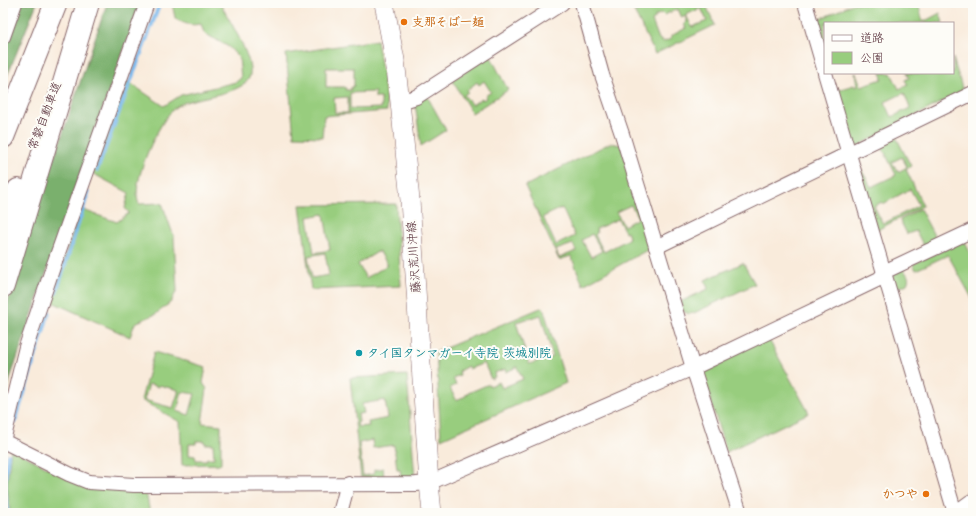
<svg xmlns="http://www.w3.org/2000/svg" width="976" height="516" font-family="Kalam,'Klee One',sans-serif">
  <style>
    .green { fill: #98cd7e; stroke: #717654; fill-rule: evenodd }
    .forest { fill: #7ab06d; stroke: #62684c }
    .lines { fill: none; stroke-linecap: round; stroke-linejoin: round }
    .stream { stroke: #7ab9ee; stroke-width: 4 }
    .minor-casing { stroke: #876669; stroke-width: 16 }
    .secondary-casing { stroke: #876669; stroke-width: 20 }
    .trunk-casing { stroke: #876669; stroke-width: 24 }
    .motorway-casing { stroke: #876669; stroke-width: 24 }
    .minor { stroke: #fff; stroke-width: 14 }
    .secondary { stroke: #fff; stroke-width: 19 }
    .trunk { stroke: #fff; stroke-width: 22 }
    .motorway { stroke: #fff; stroke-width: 22 }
    .food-dot { fill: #e8710a; stroke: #fdfcf7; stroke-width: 1.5 }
    .culture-dot { fill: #0f9aa8; stroke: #fdfcf7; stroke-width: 1.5 }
    .labels { text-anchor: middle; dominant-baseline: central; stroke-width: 4; stroke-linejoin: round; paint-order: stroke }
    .food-label { font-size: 12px; font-weight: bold; fill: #c56008; stroke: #fdfcf7; text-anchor: start }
    .street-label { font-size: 12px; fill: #4a1f2b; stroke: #fdfcf7 }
    .culture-label { font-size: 12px; font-weight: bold; fill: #0d838f; stroke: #fdfcf7; text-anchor: start }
  </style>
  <rect width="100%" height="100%" fill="#fdfcf7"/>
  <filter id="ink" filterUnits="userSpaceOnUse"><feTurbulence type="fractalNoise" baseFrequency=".025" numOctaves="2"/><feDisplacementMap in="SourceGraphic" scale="8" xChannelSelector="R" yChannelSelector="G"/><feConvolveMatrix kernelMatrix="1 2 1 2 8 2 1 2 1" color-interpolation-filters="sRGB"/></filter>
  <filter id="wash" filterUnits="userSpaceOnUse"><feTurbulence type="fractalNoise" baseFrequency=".012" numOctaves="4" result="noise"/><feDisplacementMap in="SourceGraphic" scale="16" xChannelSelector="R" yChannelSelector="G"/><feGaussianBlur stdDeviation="0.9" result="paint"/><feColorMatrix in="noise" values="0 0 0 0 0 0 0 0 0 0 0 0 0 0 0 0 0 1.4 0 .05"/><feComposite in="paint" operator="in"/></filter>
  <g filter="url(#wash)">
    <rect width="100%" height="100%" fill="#f9ebdb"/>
    <!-- green -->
    <g class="green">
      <path d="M172,3H220C229,20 253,57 250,75C246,96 194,95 177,106C160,117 129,185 139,204L162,203L174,237L177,290L171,302L156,314L135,323L130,337L50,301L80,209L117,222L129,213L125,208L129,193L92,173L127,81L164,106L181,95L236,82L241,78L239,58L229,47L204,33L201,24C190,26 184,24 175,18Z"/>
      <path d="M630,3H640L633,6L636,12L646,7L644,3H705L715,25L655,54ZM701,8L707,21L692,27L686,15ZM678,9L682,18L685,16L687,22L684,24L686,28L671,36V39L663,42L659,39L652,21L655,19V16L662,13L664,15Z"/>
      <path d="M854,3H918L923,22L940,13L943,23H825V53L816,21Z"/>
      <path d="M377,40L383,76L387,111L324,116L322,137L294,136L286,54ZM326,68H354V86L351,87V90H346L345,87H326ZM375,92V98H381V108L350,109V93ZM348,97V113H335L334,98Z"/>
      <path d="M490,55L508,90L472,113L452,80ZM484,81L491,92L485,96L486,98L483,100L482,98L472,105L464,95L468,92L467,90L477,82L479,85Z"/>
      <path d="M953,58L963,91L852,149L837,90L854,85L855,87L858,86L855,73H856L861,86L882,79L881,73H891L899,89L908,85L905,80L909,78L906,73H953ZM904,93L910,108L892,117L885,102Z"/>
      <path d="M427,96L446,130L421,146L415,103Z"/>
      <path d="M896,137L911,166L906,169L923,206L877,230L858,170L861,169L871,187L896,175L881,145ZM902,157L907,167L898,172L892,162ZM910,189L919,205L883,224L874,206L882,202L883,204Z"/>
      <path d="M610,143L621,145L651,248L583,285L571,256L559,260L525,186ZM631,205L638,218L624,226L616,212ZM562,208L575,236L556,245L543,217ZM618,219L625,232L627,231L629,238L626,240L625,241L604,252L595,235L597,233L596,229ZM592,234L602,251L591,257L582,240ZM573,244L576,251L559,258L556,250Z"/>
      <path d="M396,204L401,286L311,290L300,205ZM324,214L330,250L314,253L308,217ZM379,251L388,265L366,278L358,264ZM325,253L329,275L312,278L308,256Z"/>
      <path d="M920,209L938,243L925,249L916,231L907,234L900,220Z"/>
      <path d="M964,240L973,259V300L948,255L916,270L913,264Z"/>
      <path d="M743,263L755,284L694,313L689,314L683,311L680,302L708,289L705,280Z"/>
      <path d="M903,269C908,275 910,278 907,284L895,289L892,273Z"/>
      <path d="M543,307L566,383L441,439L436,352ZM541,315L553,357L529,364L516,322ZM484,363L491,379L495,377L494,373L506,369V372L517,367L523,379L502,388L499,382L490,386L489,384L466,394V396L456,400L450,388L456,385L453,378L460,375L459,371L468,366L469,369Z"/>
      <path d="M768,338L809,413L726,452L702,372L704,368Z"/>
      <path d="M154,352L206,367L203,383L207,389L202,423L221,425V464L182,465L180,422L141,400ZM149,384L159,387V385L178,390V393L173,408L144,400ZM182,392L195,394L189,415L177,411ZM196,441H204L205,444H213L214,458H207V460H196L195,456L189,455V444H196Z"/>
      <path d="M407,375L415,479L361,478L350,378ZM385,400L388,418L368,422L369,426L358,427L357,423L359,422L358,414L364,413L362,404ZM372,440L373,448L394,445L397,469H400L401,476L384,477L383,468L374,470V474L363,476L359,443Z"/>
      <path d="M11,449L87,487L146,492L150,513H10L7,485Z"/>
    </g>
    <!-- forest -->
    <g class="forest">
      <path d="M22,3H37L3,86V54Z"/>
      <path d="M107,3H141L99,119L11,376L3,407V317L36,212Z"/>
    </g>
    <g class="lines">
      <!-- stream -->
      <g class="stream">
        <path d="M97,170L160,3"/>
        <path d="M56,293L88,193"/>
        <path d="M15,422L49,312"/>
        <path d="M7,513C4,493 4,475 8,455"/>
      </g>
    </g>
  </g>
  <g filter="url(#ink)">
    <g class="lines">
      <defs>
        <g id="minor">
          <path d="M582,3L602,75L622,134L693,368L740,513"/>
          <path d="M805,3L825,72"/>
          <path d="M3,37L15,3"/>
          <path d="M825,73L955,513"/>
          <path d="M400,102L416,97L562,3"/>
          <path d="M656,247L973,93"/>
          <path d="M3,441L69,474L89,482L134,485L416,484L429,483L693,368L879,279L888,270L973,230"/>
          <path d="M3,441L26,347L54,264L147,3"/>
          <path d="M340,513L348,483"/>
        </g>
        <path id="secondary" d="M384,3L395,60L400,102L410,200L429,483L432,513"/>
        <path id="trunk" d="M962,513L973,505"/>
        <g id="motorway">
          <path d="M3,137L56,3"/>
          <path d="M3,229L18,190"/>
          <path d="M3,286L88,3"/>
        </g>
      </defs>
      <!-- minor casing -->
      <use href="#minor" class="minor-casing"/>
      <!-- secondary casing -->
      <use href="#secondary" class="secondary-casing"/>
      <!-- trunk casing -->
      <use href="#trunk" class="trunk-casing"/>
      <!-- motorway casing -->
      <use href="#motorway" class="motorway-casing"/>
      <!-- minor -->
      <use href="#minor" class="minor"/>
      <!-- secondary -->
      <use href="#secondary" class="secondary"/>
      <!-- trunk -->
      <use href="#trunk" class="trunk"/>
      <!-- motorway -->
      <use href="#motorway" class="motorway"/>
    </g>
  </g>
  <!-- markers -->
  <g class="food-dot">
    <circle cx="404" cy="22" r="4"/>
    <circle cx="926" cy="494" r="4"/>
  </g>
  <circle class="culture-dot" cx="359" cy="353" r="4"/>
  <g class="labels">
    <!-- food labels -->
    <g class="food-label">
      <text x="412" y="22">支那そば一麺</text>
      <text x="918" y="494" text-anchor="end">かつや</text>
    </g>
    <!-- street labels -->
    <g class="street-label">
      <text transform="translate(45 116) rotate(-69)">常磐自動車道</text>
      <text transform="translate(414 257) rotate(-94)">藤沢荒川沖線</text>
    </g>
    <!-- culture labels -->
    <g class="culture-label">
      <text x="367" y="353">タイ国タンマガーイ寺院 茨城別院</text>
    </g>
  </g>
  <!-- margin -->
  <rect width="976" height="516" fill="none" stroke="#fdfcf7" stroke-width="16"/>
  <!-- legend -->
  <rect x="824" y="22" width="130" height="52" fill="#fdfcf7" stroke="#b5a4a5"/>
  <rect x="832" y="35" width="20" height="6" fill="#ffffff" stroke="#b5a4a5"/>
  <text x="860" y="42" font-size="12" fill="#4a1f2b">道路</text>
  <rect x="832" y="52" width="20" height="12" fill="#98cd7e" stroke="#b5a4a5"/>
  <text x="860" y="62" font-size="12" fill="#4a1f2b">公園</text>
</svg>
